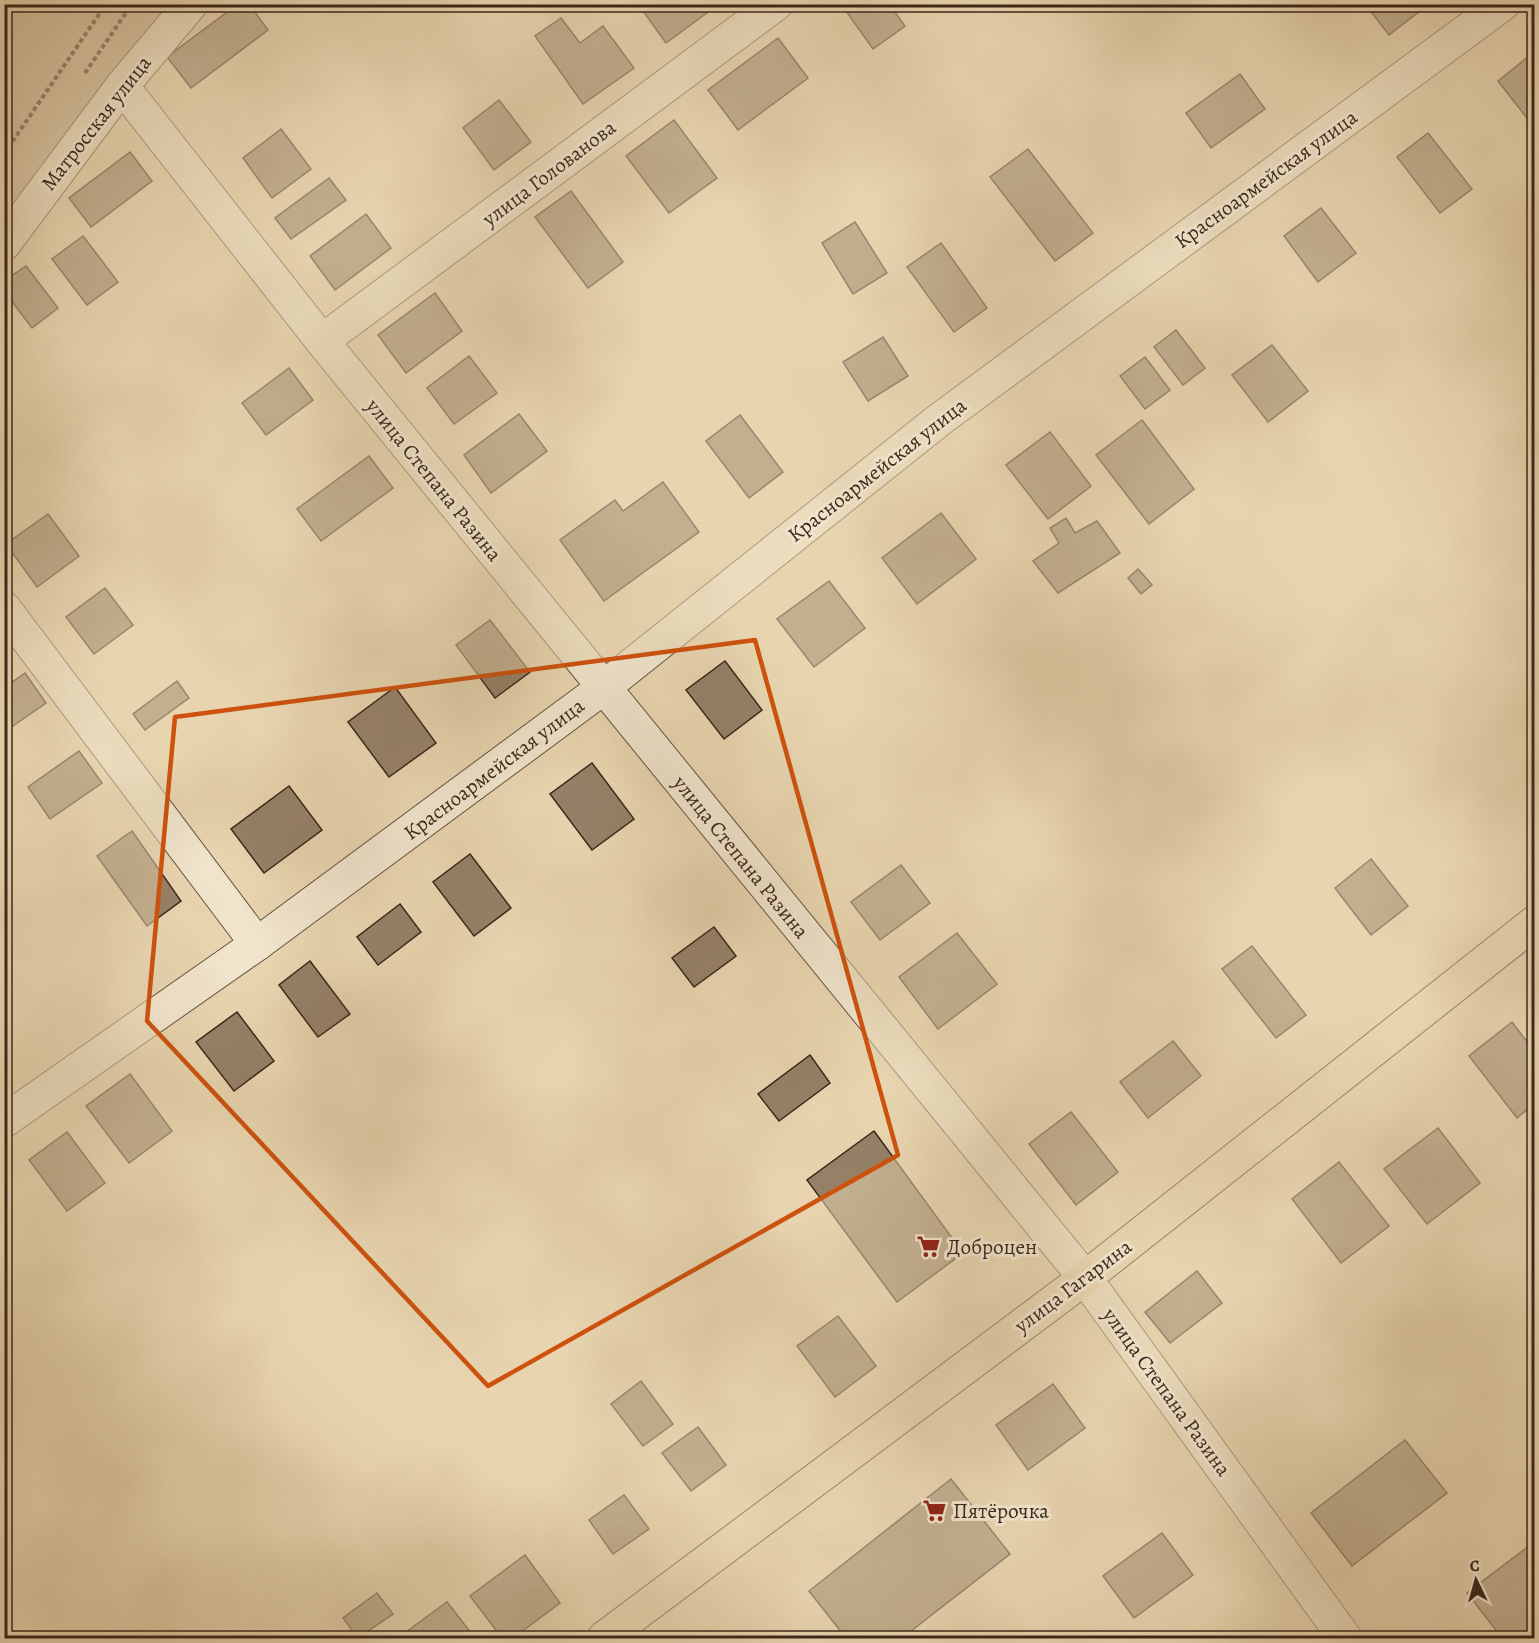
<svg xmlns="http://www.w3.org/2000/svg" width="1539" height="1643" font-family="Alegreya,serif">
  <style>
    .green { fill: #cbb796; stroke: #836f58; stroke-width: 1.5 }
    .building { fill: #958168; stroke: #3b271a; stroke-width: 1.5 }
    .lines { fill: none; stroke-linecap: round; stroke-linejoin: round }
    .minor-casing { stroke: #665240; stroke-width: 35 }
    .major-casing { stroke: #3b271a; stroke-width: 35 }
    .path { stroke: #3b271a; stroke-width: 4; stroke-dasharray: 4.5 3; stroke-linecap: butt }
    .minor { stroke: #f0e4cc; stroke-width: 33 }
    .major { stroke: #e8d5b0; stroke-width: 33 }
    .marked { fill: none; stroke: #ce520e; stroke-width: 4.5; stroke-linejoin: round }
    .labels { text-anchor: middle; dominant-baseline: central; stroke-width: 6; stroke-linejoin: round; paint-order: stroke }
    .street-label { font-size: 21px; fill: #3b271a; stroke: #f0e4cc }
    .poi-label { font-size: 21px; fill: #3b271a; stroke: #f0e4cc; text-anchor: start }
  </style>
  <rect width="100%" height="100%" fill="#e8d5b0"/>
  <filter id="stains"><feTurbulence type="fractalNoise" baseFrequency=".00333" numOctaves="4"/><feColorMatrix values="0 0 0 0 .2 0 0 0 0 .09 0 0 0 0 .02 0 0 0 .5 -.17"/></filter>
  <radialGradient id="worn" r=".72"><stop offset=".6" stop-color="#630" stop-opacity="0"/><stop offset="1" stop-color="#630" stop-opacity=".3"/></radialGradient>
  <!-- green -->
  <path class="green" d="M5,5H179L5,234Z"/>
  <!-- building -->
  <g class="building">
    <path d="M238,4H249L268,30L191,88L167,57Z"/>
    <path d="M638,4H719L666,43Z"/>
    <path d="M841,4H889L905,26L873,49Z"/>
    <path d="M1365,4H1415L1420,11L1389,35Z"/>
    <path d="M561,18L580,43L603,26L634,68L583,104L535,36Z"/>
    <path d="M778,38L808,78L738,130L708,90Z"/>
    <path d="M1534,52V127L1498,81Z"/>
    <path d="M1240,74L1265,109L1211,148L1186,113Z"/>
    <path d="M499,100L531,142L494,170L463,128Z"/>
    <path d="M674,120L717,178L669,213L626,156Z"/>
    <path d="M281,129L311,169L272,198L243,158Z"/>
    <path d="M1428,133L1472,189L1440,213L1397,157Z"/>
    <path d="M1028,149L1093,233L1055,261L990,177Z"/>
    <path d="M130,152L152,181L91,227L69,198Z"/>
    <path d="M329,178L346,200L291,239L275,218Z"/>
    <path d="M571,191L623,262L588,288L535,217Z"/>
    <path d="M1321,208L1356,253L1318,282L1284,236Z"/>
    <path d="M366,214L391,248L335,290L310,256Z"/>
    <path d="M855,222L887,273L853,294L822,243Z"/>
    <path d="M83,236L118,282L87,305L52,259Z"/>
    <path d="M941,243L987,308L954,332L907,267Z"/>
    <path d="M26,266L58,308L32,328L4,291V281Z"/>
    <path d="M435,293L462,331L406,373L378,335Z"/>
    <path d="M1176,330L1205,368L1183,385L1154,347Z"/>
    <path d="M883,337L908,376L868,401L843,362Z"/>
    <path d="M1272,345L1308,391L1268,422L1232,375Z"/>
    <path d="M469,356L497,393L454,424L427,388Z"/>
    <path d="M1145,357L1170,390L1145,409L1120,376Z"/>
    <path d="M289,368L313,400L266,435L242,403Z"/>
    <path d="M519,414L547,451L491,493L464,455Z"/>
    <path d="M740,415L783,472L749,498L706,441Z"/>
    <path d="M1142,420L1194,489L1149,524L1096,455Z"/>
    <path d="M1050,432L1091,486L1048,519L1006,465Z"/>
    <path d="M369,456L393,488L321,541L297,509Z"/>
    <path d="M663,482L699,532L604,601L560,540L615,500L623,511Z"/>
    <path d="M941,513L976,559L917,604L882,558Z"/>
    <path d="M48,514L79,556L37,587L6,544Z"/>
    <path d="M1066,518L1075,533L1097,521L1120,553L1058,593L1033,561L1059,543L1050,528Z"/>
    <path d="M1138,569L1152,585L1141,594L1128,578Z"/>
    <path d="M829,581L865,628L814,667L777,619Z"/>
    <path d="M105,588L133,625L94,654L66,617Z"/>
    <path d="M490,620L530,672L495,698L456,645Z"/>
    <path d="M725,661L762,710L724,739L686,690Z"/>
    <path d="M25,673L46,703L7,730L4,726V688Z"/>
    <path d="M177,681L189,698L145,730L133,714Z"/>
    <path d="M395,687L436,743L389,777L348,722Z"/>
    <path d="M79,751L102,783L50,819L28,787Z"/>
    <path d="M592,763L634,819L592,850L550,794Z"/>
    <path d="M289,786L322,830L264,873L231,829Z"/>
    <path d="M132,831L181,901L147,926L97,856Z"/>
    <path d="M470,854L511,908L474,936L433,882Z"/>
    <path d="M1371,859L1408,906L1371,935L1335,888Z"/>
    <path d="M901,865L930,903L880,940L851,902Z"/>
    <path d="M400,904L421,932L378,965L357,937Z"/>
    <path d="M714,927L736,956L694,987L672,958Z"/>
    <path d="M957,933L997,984L938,1029L899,977Z"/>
    <path d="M1252,946L1306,1015L1276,1038L1222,969Z"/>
    <path d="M310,961L350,1014L318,1037L279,985Z"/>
    <path d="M237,1012L274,1061L234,1091L196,1042Z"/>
    <path d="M1512,1022L1534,1051V1104L1517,1118L1469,1056Z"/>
    <path d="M1173,1041L1201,1076L1148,1118L1120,1082Z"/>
    <path d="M810,1055L830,1083L779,1121L758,1094Z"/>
    <path d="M130,1074L172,1131L129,1163L86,1106Z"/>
    <path d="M1071,1112L1118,1172L1076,1205L1029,1144Z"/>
    <path d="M1438,1128L1480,1183L1427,1224L1384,1169Z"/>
    <path d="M874,1131L963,1253L897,1302L807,1180Z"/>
    <path d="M67,1132L105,1183L67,1211L29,1160Z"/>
    <path d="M1339,1162L1389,1226L1341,1263L1292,1199Z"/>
    <path d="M1197,1271L1222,1303L1170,1343L1145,1312Z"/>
    <path d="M838,1316L876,1366L835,1397L797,1346Z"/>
    <path d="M641,1381L673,1424L643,1446L611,1404Z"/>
    <path d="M1053,1384L1085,1428L1028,1470L996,1425Z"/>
    <path d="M698,1427L726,1465L691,1491L662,1453Z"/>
    <path d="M1405,1440L1447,1493L1352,1566L1311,1513Z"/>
    <path d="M951,1479L1010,1554L902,1638H846L809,1591Z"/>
    <path d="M624,1495L649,1529L613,1554L589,1520Z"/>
    <path d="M1162,1533L1193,1575L1134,1618L1103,1576Z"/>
    <path d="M1534,1542V1625L1517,1638H1502L1467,1593Z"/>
    <path d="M525,1555L560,1603L513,1638H502L470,1596Z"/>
    <path d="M377,1593L393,1614L358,1638L343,1618Z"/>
    <path d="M447,1602L475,1638H407L403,1634Z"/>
  </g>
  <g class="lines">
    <defs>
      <g id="minor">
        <path d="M122,86L322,341L1085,1278L1345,1638"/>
        <path d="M4,244L122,86L191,4"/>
        <path d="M322,341L776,4"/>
        <path d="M4,608L257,944"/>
        <path d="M4,1121L257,944L603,688L939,420L1503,4"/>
      </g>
      <path id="major" d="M604,1638L1085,1278L1534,923"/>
    </defs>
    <!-- minor casing -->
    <use href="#minor" class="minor-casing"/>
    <!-- major casing -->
    <use href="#major" class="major-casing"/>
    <!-- path -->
    <g class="path">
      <path d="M85,73L132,4"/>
      <path d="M4,154L106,4"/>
    </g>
    <!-- minor -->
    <use href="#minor" class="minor"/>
    <!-- major -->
    <use href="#major" class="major"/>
  </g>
  <!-- marked area -->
  <path d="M0 0H1539V1643H0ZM755,640L898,1155L488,1386L147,1021L175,717Z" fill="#e8d5b0" fill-opacity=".55" fill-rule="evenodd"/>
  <path class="marked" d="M755,640L898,1155L488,1386L147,1021L175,717Z"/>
  <!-- icons -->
  <defs>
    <symbol id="supermarket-bare" viewBox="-9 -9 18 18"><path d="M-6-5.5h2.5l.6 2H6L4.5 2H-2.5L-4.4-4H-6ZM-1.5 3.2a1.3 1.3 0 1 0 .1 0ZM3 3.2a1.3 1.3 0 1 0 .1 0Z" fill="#8f2418" stroke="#f0e4cc" stroke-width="2.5" paint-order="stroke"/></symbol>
  </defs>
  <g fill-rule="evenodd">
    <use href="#supermarket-bare" x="912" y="1230" width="33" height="33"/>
    <use href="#supermarket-bare" x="918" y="1494" width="33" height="33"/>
  </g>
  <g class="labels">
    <!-- street labels -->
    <g class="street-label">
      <text transform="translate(96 123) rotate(-52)">Матросская улица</text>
      <text transform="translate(549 173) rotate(-37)">улица Голованова</text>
      <text transform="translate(1266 179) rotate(-36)">Красноармейская улица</text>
      <text transform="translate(877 470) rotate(-38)">Красноармейская улица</text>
      <text transform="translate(434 480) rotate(51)">улица Степана Разина</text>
      <text transform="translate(494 769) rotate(-37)">Красноармейская улица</text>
      <text transform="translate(741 857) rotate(51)">улица Степана Разина</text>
      <text transform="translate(1073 1286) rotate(-37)">улица Гагарина</text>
      <text transform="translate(1167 1392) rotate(54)">улица Степана Разина</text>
    </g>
    <!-- poi labels -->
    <g class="poi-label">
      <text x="947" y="1247">Доброцен</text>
      <text x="953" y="1511">Пятёрочка</text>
    </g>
  </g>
  <!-- margin -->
  <rect width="1539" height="1643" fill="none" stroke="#e8d5b0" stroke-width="24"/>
  <rect x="6" y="6" width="1527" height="1631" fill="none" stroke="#3b271a" stroke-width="3"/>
  <rect x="12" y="12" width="1515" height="1619" fill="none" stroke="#3b271a" stroke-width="1.5"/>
  <!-- north arrow -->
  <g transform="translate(1476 1580) rotate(355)" stroke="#f0e4cc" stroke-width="4.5" paint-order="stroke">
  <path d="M0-4.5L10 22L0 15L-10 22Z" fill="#3b271a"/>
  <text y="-9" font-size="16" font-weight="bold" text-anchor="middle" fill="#3b271a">С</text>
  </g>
  <rect width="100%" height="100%" filter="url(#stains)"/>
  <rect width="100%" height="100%" fill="url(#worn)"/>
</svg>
